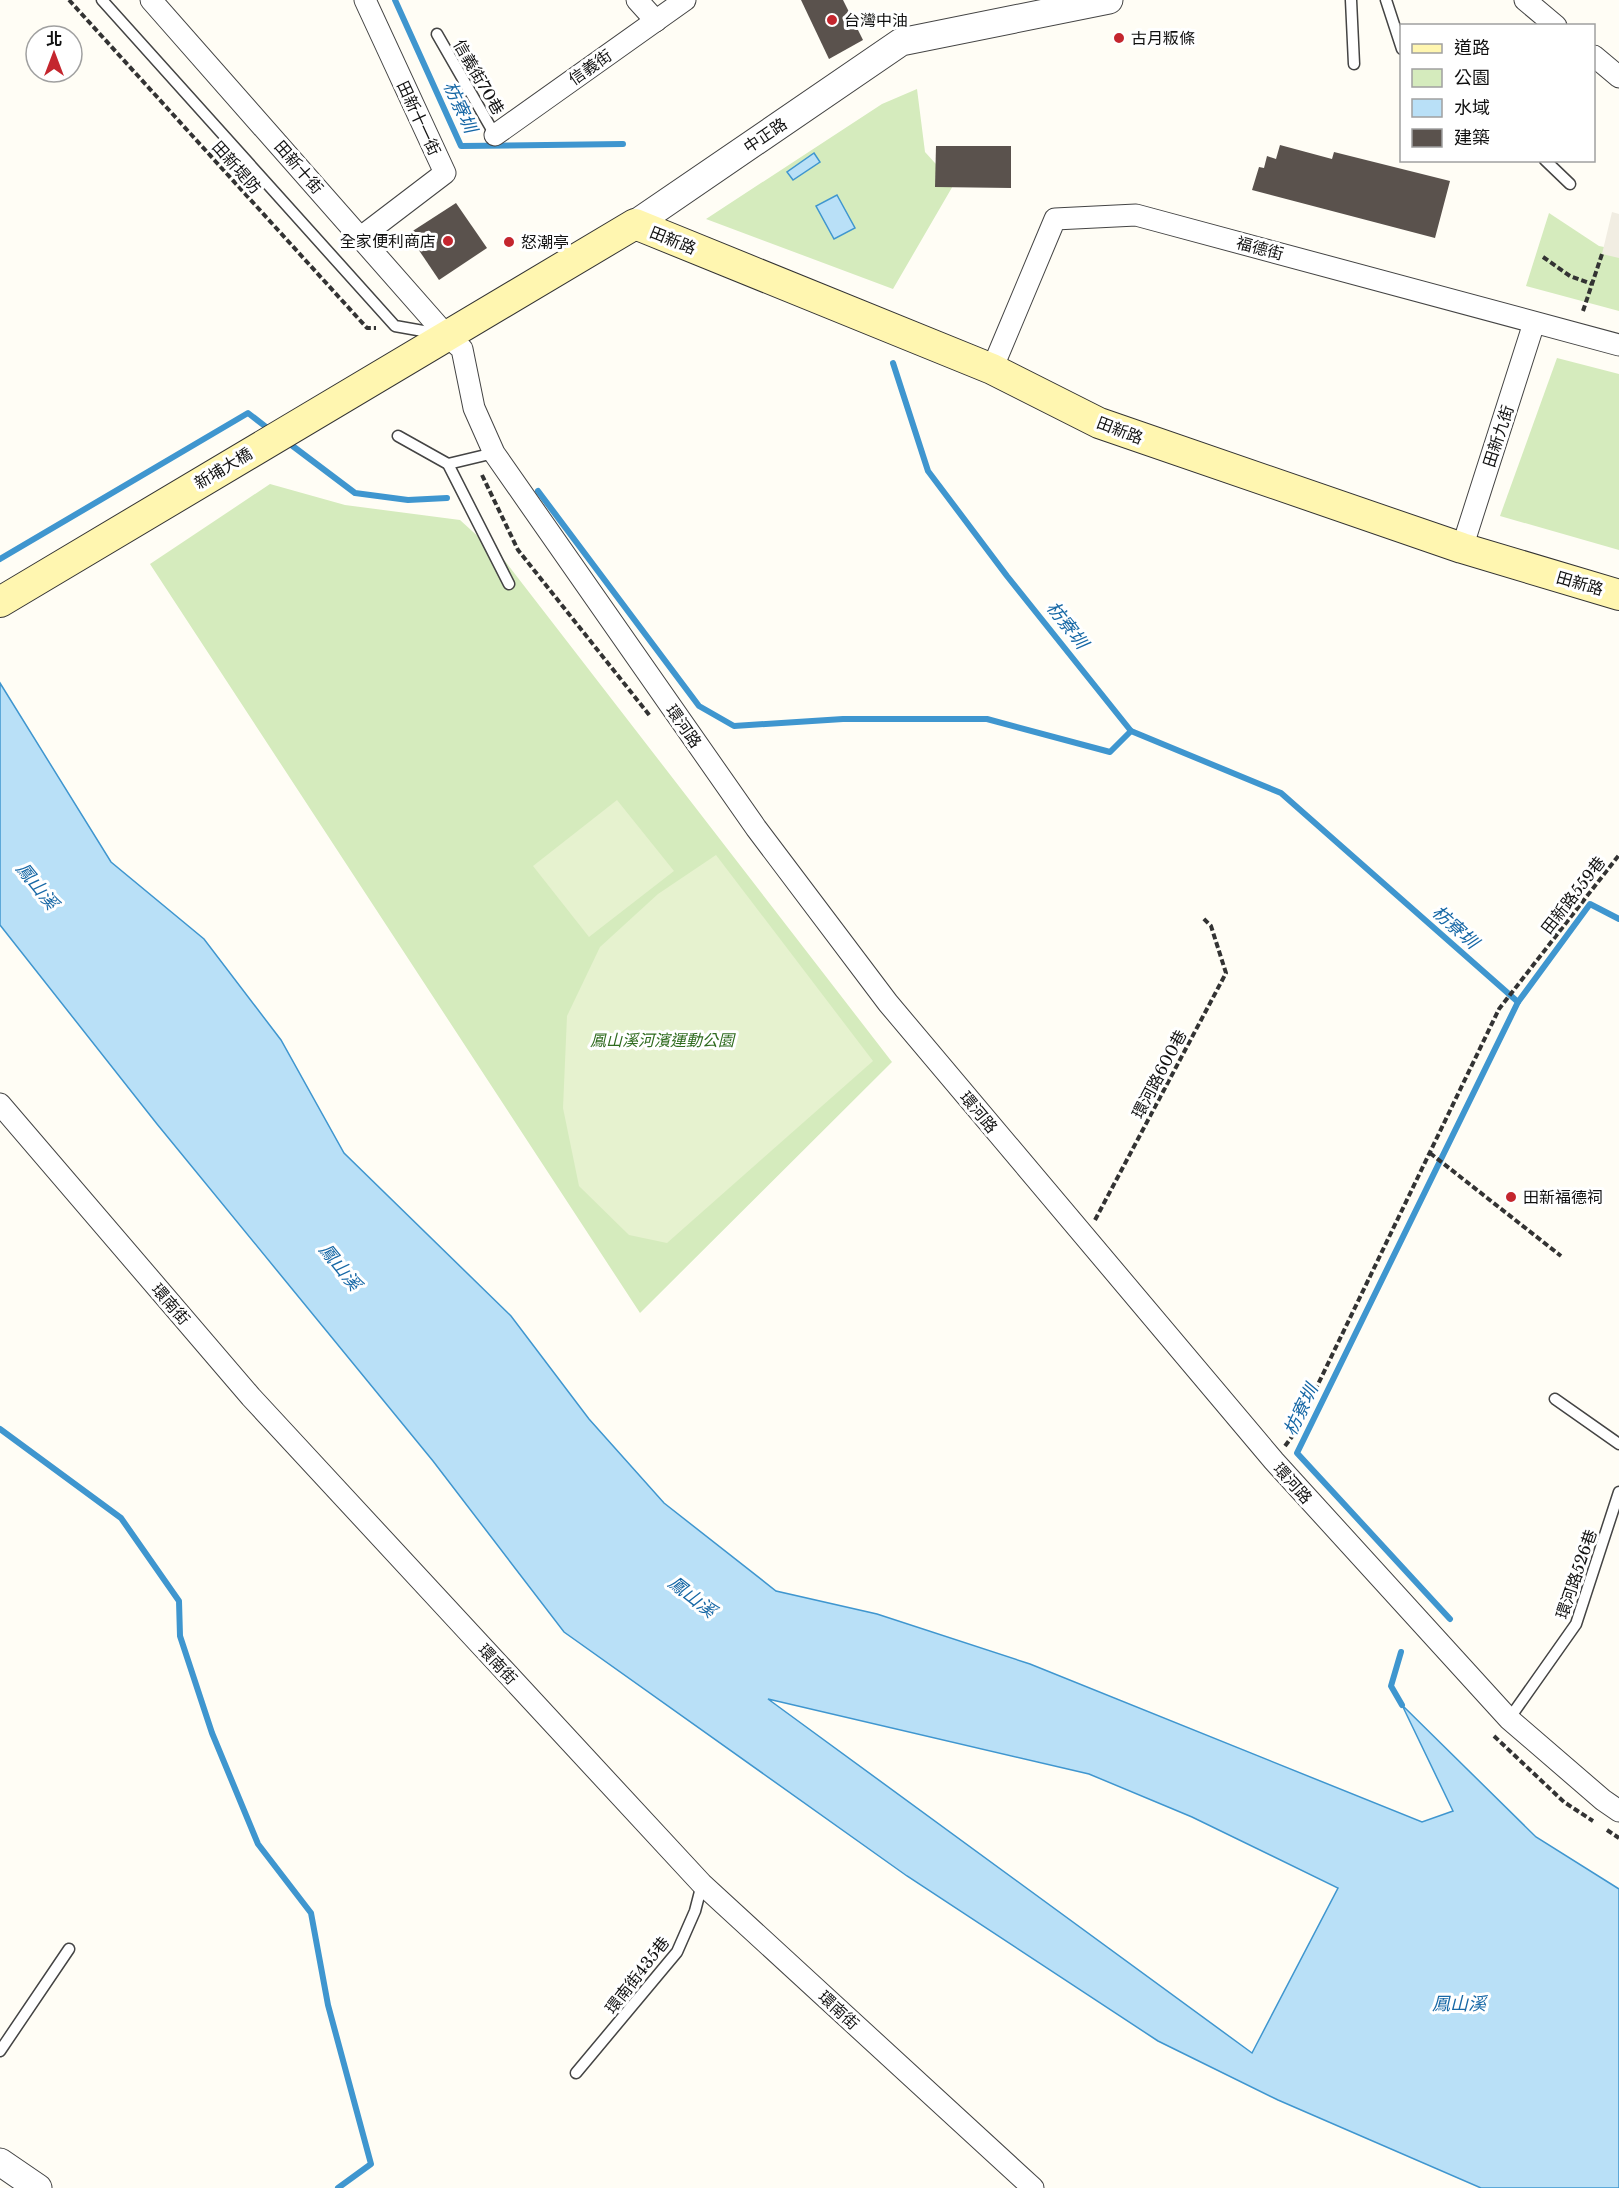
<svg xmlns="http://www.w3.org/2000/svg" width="1619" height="2188" font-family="'Libre Baskerville','Noto Sans TC',serif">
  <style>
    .green { fill: #d5ebbd }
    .pitch { fill: #e6f2cf }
    .plaza { fill: #f1ede2 }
    .water { fill: #b9e0f7; stroke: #3f96cf; stroke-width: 1.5; fill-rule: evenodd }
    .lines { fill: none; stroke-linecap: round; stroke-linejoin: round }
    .stream { stroke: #3f96cf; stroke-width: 6 }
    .building { fill: #5a524d }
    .service-casing { stroke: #444; stroke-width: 13 }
    .minor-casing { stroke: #444; stroke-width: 23 }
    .tertiary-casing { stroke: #444; stroke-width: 29 }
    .secondary-casing { stroke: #333; stroke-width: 32 }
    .path { stroke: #333; stroke-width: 4; stroke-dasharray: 6 3; stroke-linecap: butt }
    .service { stroke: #fff; stroke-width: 10 }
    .minor { stroke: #fff; stroke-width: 21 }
    .tertiary { stroke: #fff; stroke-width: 27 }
    .secondary { stroke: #fff6b0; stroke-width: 30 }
    .poi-dot { fill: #c4262e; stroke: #fff; stroke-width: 2 }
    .labels { text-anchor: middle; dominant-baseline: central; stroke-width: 6; stroke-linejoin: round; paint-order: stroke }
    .poi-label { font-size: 16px; fill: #111; stroke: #fff; text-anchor: start }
    .street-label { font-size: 16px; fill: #111; stroke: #fff }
    .park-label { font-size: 16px; font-style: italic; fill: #2f6b1f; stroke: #fff }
    .water-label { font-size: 18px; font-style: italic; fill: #1768a6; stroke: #fff }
  </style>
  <rect width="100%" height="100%" fill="#fffdf5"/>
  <!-- green -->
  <g class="green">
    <path d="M917,89L925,152L954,184L893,289L706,219L882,104Z"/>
    <path d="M1549,213L1599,246L1619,250V311L1526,286Z"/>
    <path d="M1557,358L1619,374V550L1500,516Z"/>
    <path d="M270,484L345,505L460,520L505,561L892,1062L640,1313L150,564Z"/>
  </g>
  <!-- pitch -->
  <g class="pitch">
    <path d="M617,800L674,871L589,937L533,866Z"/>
    <path d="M716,855L873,1061L667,1243L629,1235L579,1186L563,1108L567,1016L600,947L658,894Z"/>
  </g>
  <!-- plaza -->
  <path class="plaza" d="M1612,212L1619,214V258L1602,254Z"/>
  <!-- water -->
  <g class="water">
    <path d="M814,153L820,162L793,180L787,172Z"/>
    <path d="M837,195L855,228L834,239L816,206Z"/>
    <path d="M0,683L111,862L204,939L281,1040L344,1153L511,1316L589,1419L664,1503L776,1591L877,1614L1030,1664L1422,1822L1453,1811L1402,1705L1536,1837L1619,1889V2188H1481L1278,2100L1158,2041L907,1876L564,1632L433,1461L157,1124L0,925ZM768,1699L1089,1774L1192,1817L1338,1888L1252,2053Z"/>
  </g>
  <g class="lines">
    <!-- stream -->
    <g class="stream">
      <path d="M395,0L461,146L623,144"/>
      <path d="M893,363L928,471L1007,576L1131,731L1281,793L1518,1002"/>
      <path d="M286,441L355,493L408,500L447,498"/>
      <path d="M538,491L699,706L734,726L843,719H987L1110,752L1131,731"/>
      <path d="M0,559L248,413L270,430"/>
      <path d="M0,1429L121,1518L179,1601L180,1636L212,1733L258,1844L311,1913L328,2005L371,2164L338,2188"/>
      <path d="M1450,1619L1297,1453L1518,1002L1590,904L1619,919"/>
      <path d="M1401,1652L1391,1686L1402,1705"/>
    </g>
  </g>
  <!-- building -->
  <g class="building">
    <path d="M801,0H843L863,40L829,59Z"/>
    <path d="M1280,145L1332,159L1334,152L1450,181L1435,238L1252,190L1259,167L1264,168L1267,156L1276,159Z"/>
    <path d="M936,146H1011V188L935,187Z"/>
    <path d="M456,203L487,248L439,280L408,234Z"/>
  </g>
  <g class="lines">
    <defs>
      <g id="service">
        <path d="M102,0L395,326L440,334"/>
        <path d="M1351,0L1354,64"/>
        <path d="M1386,0L1402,49"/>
        <path d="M437,34L495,135"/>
        <path d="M1545,160L1570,184"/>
        <path d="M398,436L448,464L509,584"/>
        <path d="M448,464L494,453"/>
        <path d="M1555,1399L1619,1444"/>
        <path d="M1509,1719L1576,1624L1619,1492"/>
        <path d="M0,2051L69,1949"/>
        <path d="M576,2073L677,1952L695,1911L702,1884"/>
      </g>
      <g id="minor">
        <path d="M151,0L446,335L462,349L474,408L494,453L756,828L888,1003L1274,1461L1509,1719L1603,1800L1619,1811"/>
        <path d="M637,0L656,21"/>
        <path d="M1525,0L1556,26"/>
        <path d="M1594,56L1619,77"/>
        <path d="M495,135L685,0"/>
        <path d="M361,237L445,173L365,0"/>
        <path d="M992,369L1055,219L1136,215L1619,345"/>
        <path d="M1462,548L1534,323"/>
        <path d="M0,1104L251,1397L702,1884L1033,2188"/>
      </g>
      <g id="tertiary">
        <path d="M635,224L901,42L1109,0"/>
        <path d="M0,2162L38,2188"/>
      </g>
      <path id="secondary" d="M0,602L635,224L992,369L1099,423L1462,548L1619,595"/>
    </defs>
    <!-- service casing -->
    <use href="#service" class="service-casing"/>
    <!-- minor casing -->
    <use href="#minor" class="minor-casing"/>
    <!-- tertiary casing -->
    <use href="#tertiary" class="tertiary-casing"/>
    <!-- secondary casing -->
    <use href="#secondary" class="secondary-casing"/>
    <!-- path -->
    <g class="path">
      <path d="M69,0L367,328H376"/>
      <path d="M1543,257L1570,276L1592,284"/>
      <path d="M1583,311L1602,254"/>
      <path d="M482,475L518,550L650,716"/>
      <path d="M1430,1153L1561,1256"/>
      <path d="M1095,1220L1226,973L1211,926L1203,918"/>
      <path d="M1285,1446L1294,1434L1499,1009L1619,855"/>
      <path d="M1494,1736L1564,1802L1593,1821"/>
      <path d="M1607,1830L1619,1838"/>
    </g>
    <!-- service -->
    <use href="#service" class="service"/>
    <!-- minor -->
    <use href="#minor" class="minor"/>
    <!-- tertiary -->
    <use href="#tertiary" class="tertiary"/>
    <!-- secondary -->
    <use href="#secondary" class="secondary"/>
  </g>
  <!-- markers -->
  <g class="poi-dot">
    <circle cx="832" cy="20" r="6"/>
    <circle cx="1119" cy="38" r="6"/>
    <circle cx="448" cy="241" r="6"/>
    <circle cx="509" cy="242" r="6"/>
    <circle cx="1511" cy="1197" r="6"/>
  </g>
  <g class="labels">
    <!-- poi labels -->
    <g class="poi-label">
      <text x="844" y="20">台灣中油</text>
      <text x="1131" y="38">古月粄條</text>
      <text x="436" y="241" text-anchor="end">全家便利商店</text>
      <text x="521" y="242">怒潮亭</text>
      <text x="1523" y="1197">田新福德祠</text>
    </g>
    <!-- street labels -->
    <g class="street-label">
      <text transform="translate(590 67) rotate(-35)">信義街</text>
      <text transform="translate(479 77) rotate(60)">信義街70巷</text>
      <text transform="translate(419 118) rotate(65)">田新十一街</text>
      <text transform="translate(765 135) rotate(-34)">中正路</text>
      <text transform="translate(237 167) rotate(48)">田新堤防</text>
      <text transform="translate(299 167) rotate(49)">田新十街</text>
      <text transform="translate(673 240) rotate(22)">田新路</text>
      <text transform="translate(1260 248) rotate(15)">福德街</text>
      <text transform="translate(1120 430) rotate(21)">田新路</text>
      <text transform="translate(1498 436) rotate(-72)">田新九街</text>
      <text transform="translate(223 468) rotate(-31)">新埔大橋</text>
      <text transform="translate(1580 583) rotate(16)">田新路</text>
      <text transform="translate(684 726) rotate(55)">環河路</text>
      <text transform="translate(1573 895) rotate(-52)">田新路559巷</text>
      <text transform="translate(1159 1074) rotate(-62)">環河路600巷</text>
      <text transform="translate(979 1112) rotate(50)">環河路</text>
      <text transform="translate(171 1304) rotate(49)">環南街</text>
      <text transform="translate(1293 1483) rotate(48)">環河路</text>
      <text transform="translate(1576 1574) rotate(-71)">環河路526巷</text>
      <text transform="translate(498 1664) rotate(47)">環南街</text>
      <text transform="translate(637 1975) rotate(-52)">環南街435巷</text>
      <text transform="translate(839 2010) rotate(43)">環南街</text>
    </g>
    <!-- park labels -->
    <g class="park-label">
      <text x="662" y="1040">鳳山溪河濱運動公園</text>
    </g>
    <!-- water labels -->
    <g class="water-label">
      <text transform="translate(460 107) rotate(65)">枋寮圳</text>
      <text transform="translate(1067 625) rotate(52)">枋寮圳</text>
      <text transform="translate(37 886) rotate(51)">鳳山溪</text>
      <text transform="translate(1455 927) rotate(42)">枋寮圳</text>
      <text transform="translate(340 1267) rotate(51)">鳳山溪</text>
      <text transform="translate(1301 1410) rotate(-64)">枋寮圳</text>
      <text transform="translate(692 1597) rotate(38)">鳳山溪</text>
      <text x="1459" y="2004">鳳山溪</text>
    </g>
  </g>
  <!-- legend -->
  <rect x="1400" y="24" width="195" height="138" fill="#ffffff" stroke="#a0a0a0" stroke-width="1.5"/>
  <rect x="1412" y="44" width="30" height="9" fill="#fff6b0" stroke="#a0a0a0" stroke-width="1.5"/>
  <text x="1454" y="54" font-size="18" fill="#111111">道路</text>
  <rect x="1412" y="69" width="30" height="18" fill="#d5ebbd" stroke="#a0a0a0" stroke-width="1.5"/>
  <text x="1454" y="84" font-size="18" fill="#111111">公園</text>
  <rect x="1412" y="99" width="30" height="18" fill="#b9e0f7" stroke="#a0a0a0" stroke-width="1.5"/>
  <text x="1454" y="114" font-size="18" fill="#111111">水域</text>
  <rect x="1412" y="129" width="30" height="18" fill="#5a524d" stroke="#a0a0a0" stroke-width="1.5"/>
  <text x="1454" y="144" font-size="18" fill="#111111">建築</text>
  <!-- north arrow -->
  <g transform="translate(54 54)"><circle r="28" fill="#ffffff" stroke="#a0a0a0" stroke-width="1.5"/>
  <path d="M0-4.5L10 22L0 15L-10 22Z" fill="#c4262e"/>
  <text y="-9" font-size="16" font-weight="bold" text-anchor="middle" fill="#111111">北</text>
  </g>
</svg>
